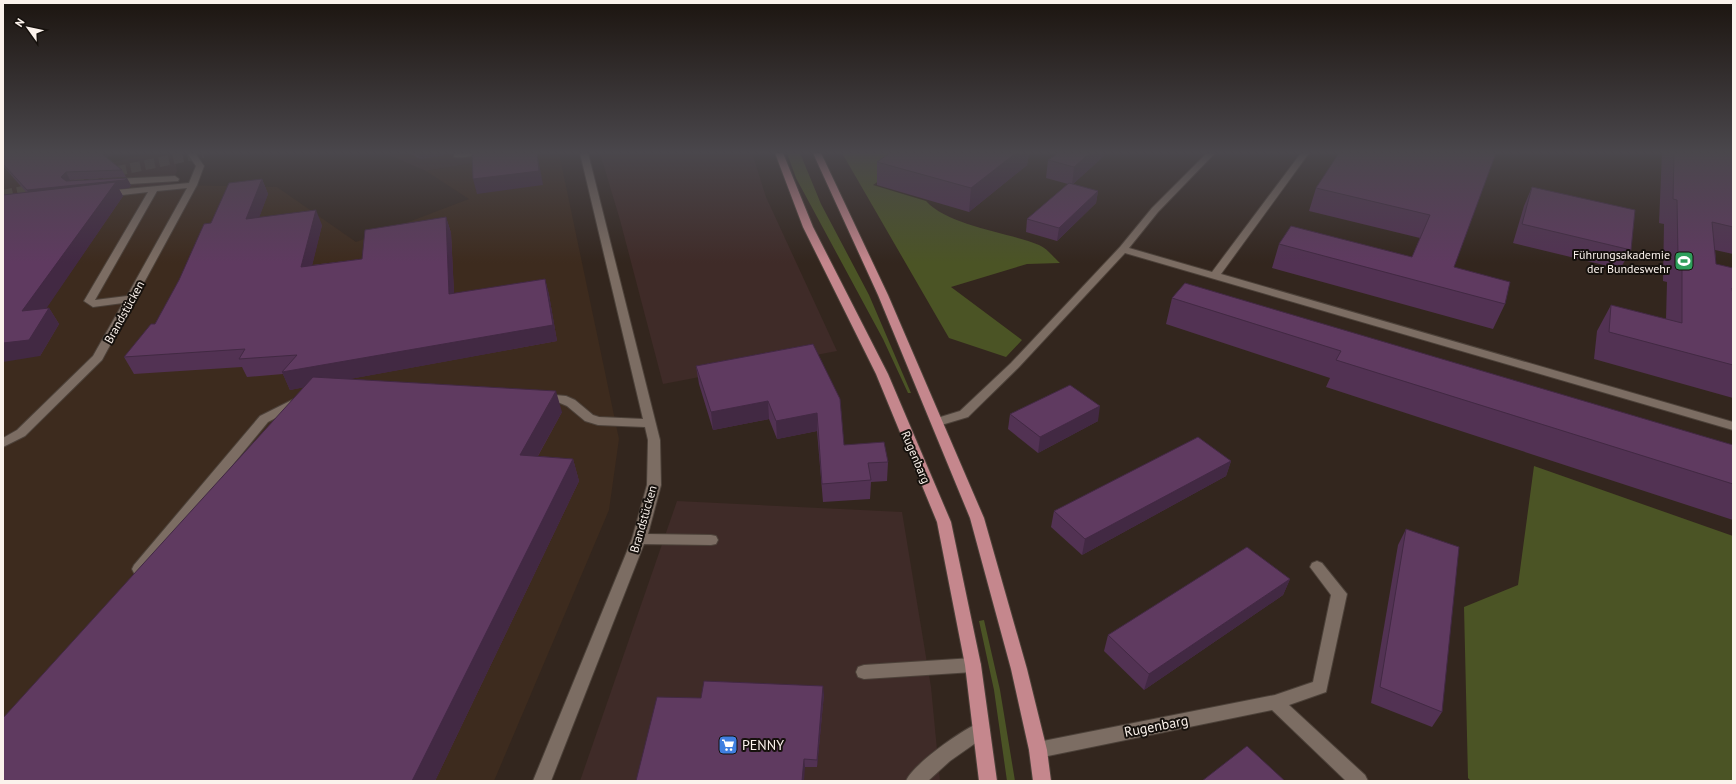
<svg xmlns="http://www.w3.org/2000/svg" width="1736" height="784" font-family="'PT Sans',sans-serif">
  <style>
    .commercial { fill: #3f2b28 }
    .built { fill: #3d2b1e }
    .green { fill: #4b5425 }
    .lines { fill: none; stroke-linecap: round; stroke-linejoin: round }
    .minor-tunnel { stroke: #51453d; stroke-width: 10; stroke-dasharray: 10 4.5; stroke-linecap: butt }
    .minor-casing { stroke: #4c4139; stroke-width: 2 }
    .major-casing { stroke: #4c4139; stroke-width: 2 }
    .minor { fill: #7c6d63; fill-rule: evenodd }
    .major { fill: #c5878d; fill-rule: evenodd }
    .wall { fill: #523253 }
    .shaded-wall { fill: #422943 }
    .building { fill: #5f3a60; stroke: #422943 }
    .labels { text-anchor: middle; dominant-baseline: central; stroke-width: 4; stroke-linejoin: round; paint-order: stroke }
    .poi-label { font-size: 12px; fill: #fbf2ec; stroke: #16110d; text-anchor: end }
    .street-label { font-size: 12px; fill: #fbf2ec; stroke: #16110d }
    .near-street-label { font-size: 14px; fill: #fbf2ec; stroke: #16110d }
    .near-poi-label { font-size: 14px; fill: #fbf2ec; stroke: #16110d; text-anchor: start }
  </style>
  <rect width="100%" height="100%" fill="#33261e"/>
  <!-- commercial -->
  <g class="commercial">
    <path d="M3,153H102L114,162L148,153H169L175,159L177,171L170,185L81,190L3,199Z"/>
    <path d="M385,153H536L426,171Z"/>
    <path d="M600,153H752L766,197L837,351L663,384L620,220Z"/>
    <path d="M677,501L902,512L931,687L940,781H580Z"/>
  </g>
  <!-- built -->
  <path class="built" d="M536,153H559L619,439L609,510L494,781H3V199L81,190L170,185L277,187L356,242L469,199L426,171Z"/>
  <!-- green -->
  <g class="green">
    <path d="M787,153H800L821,204L869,295L911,393H908L883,339L796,178Z"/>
    <path d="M842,153H919L873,185L926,201C949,226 1007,232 1039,245C1047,248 1054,258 1060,263L1027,264L951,287L1022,340L1006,357L949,338Z"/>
    <path d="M1534,466L1733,536V781H1471L1468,778L1464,607L1518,585Z"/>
    <path d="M984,620L1000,690L1015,781H1007L994,690L979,621Z"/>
  </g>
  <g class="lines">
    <!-- minor-tunnel -->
    <path class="minor-tunnel" d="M3,195L203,153"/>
    <defs>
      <g id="minor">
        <path d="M187,153H195L204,166L197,185L102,360L25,436L3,447V438L17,430L93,356L123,303L93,307L84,301L148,192L105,197L101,194L105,191L189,183L196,166ZM187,188L127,296L95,300L157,191Z"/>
        <path d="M454,153H477C472,157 461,158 454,157Z"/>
        <path d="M580,153H588L660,440L661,485L648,534L711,535L716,536L718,540L716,544L711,545L644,544L551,781H533L632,539L647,485L648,440L645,427L598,425L585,421L567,406L560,403L540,401L538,398L544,394L566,396L575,400L593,415L599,417L643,419Z"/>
        <path d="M1207,153H1215L1158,212L1129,248L1212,272L1301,153H1309L1221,274L1733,422V430L1125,253L1019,367L968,417L938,426L934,425L932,422L934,419L960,411L1011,363L1120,247L1152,208Z"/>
        <path d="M175,176L179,179L178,181L114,185L110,182L114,179Z"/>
        <path d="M302,395L308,399L306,402L268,422L144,573L139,575L134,573L132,569L134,565L260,416Z"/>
        <path d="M1317,561L1322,563L1347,594L1326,692L1289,705L1365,775L1368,781H1346L1272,710L1038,758L1032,756L1029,750L1032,744L1038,742L1275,695L1313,682L1331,595L1310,567L1312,563Z"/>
        <path d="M973,658L979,660L981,665L979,670L973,672L864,679L858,677L856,672L858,667L864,665Z"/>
        <path d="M981,722L987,725L990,730L987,735L950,761L928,781H906C913,764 963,729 981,722Z"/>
      </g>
      <g id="major">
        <path d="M775,153H783L813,227L888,374L951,522L981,665L997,781H979L965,665L937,522L876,374L803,227Z"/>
        <path d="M813,153H821L888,295L984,518L1027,669L1047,750L1051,781H1033L1029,750L1011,669L970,518L878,295Z"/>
      </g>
    </defs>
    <!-- minor casing -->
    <use href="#minor" class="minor-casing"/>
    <!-- major casing -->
    <use href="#major" class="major-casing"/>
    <!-- minor -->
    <use href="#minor" class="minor"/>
    <!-- major -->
    <use href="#major" class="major"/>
  </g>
  <!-- wall -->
  <g class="wall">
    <path d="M3,153H121L106,157L122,170L126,177L70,180L68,181L131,185L129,188L119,189L123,196L46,308H49L59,324L40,356L26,192L3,166Z"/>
    <path d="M409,153H454L452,154L420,159Z"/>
    <path d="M890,153H1029L1027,165L969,212L877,185V162Z"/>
    <path d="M1058,153H1107L1073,184L1098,191L1096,203L1057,241L1026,232L1027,219L1068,184L1046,178L1048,160Z"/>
    <path d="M1496,153L1454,267L1505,304L1493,329L1272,268L1279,244L1412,257L1420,238L1309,211L1316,188Z"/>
    <path d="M1662,153H1733V254L1715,250L1716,264L1733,268V398L1594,359L1597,331L1611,305L1666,319L1667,282L1663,281L1664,224L1659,223Z"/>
    <path d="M262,179L268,194L259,217L322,225L312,265L362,259L446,217L451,233L454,294L545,279L549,295L557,341L349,379L562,412L538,456L573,459L579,481L435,781H3L304,387L290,390L283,374L247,377L242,367L134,374L124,357L155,324L211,223Z"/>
    <path d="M1532,187L1631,250L1620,269L1513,243L1524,206Z"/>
    <path d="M1172,298L1733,445V520L1326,387L1330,378L1166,324Z"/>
    <path d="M813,344L844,445L888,462L887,481L871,482L870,499L823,502L817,431L777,439L769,419L713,430L699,384L696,366Z"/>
    <path d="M1010,414L1098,421L1038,453L1008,429Z"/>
    <path d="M1231,461L1226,476L1082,555L1051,527L1054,511Z"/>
    <path d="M1406,529L1442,712L1432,727L1371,703L1398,545Z"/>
    <path d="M1290,579L1283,595L1144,690L1104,651L1108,635Z"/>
    <path d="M824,694L817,767H805L701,698Z"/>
  </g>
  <!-- shaded-wall -->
  <g class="shaded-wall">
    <path d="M99,153H121L102,158Z"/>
    <path d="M418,153H454L452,154L420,159Z"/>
    <path d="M1016,153H1029L1027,165L969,212L971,188Z"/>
    <path d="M1090,153H1107L1072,185L1074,167Z"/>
    <path d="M537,154L540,168L543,185L477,194L473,179Z"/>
    <path d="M66,172L70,180L64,184L61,177Z"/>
    <path d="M127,178L131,185L129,188L119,189L123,196L33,328L22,311L31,198L27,190Z"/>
    <path d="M262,179L268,194L253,234L246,219Z"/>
    <path d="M1098,191L1096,203L1057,241L1059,228Z"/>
    <path d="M316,210L322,225L308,283L301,267Z"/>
    <path d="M446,217L451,233L455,311L449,294Z"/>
    <path d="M545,279L549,295L557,341L290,390L282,372Z"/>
    <path d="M49,308L59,324L40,356L3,362V343Z"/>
    <path d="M556,391L562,412L526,477L520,455Z"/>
    <path d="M768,401L769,419L713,430L711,412Z"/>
    <path d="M1100,406L1098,421L1038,453L1040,437Z"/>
    <path d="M817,413V431L777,439L776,421Z"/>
    <path d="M573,459L579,481L435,781H412Z"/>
    <path d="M1231,461L1226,476L1082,555L1085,539Z"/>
    <path d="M1290,579L1283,595L1144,690L1149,674Z"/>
    <path d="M823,686L824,694L817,767V760Z"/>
    <path d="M804,759L805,767L804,781H802Z"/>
  </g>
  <!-- building -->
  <g class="building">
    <path d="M3,153H101L122,170L66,172L61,177L66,181L127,178L125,180L27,190L3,164Z"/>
    <path d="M472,153H537L539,171L473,179Z"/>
    <path d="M890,153H1016L971,188L877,162Z"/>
    <path d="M1058,153H1090L1074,167L1048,160Z"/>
    <path d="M1339,153H1496L1454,267L1510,282L1505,304L1279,244L1291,226L1412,257L1430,215L1316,188Z"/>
    <path d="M1674,153H1733V227L1712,222L1716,264L1733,268V288H1732L1733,296V365L1609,332L1611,305L1682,323V257L1678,256L1677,200L1673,199Z"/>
    <path d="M262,179L246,219L316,210L301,267L362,259L365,230L446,217L449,294L545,279L553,325L282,372L297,355L239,359L245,349L124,357L151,324H155L179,280L204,224L211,223L229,183Z"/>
    <path d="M116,182L22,311L49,308L29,340L3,343V195Z"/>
    <path d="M1069,183L1098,191L1059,228L1027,219Z"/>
    <path d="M1532,187L1635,210L1631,250L1522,224Z"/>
    <path d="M1185,283L1733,445V484L1336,360L1341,351L1172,298Z"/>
    <path d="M813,344L840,399L844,445L884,442L888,462L868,463L871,480L822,484L817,413L776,421L768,401L711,412L696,366Z"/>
    <path d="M313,377L556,391L520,455L573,459L412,781H3V718Z"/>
    <path d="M1070,385L1100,406L1040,437L1010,414Z"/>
    <path d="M1198,437L1231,461L1085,539L1054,511Z"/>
    <path d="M1406,529L1459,547L1442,712L1380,687Z"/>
    <path d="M1247,547L1290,579L1149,674L1108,635Z"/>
    <path d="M704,681L823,686L817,760L804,759L802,781H636L657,697L701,698Z"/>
    <path d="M1247,746L1285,781H1202Z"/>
  </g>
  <!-- sky -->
  <linearGradient id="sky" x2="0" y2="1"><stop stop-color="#1c1510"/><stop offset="0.58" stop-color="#4a474c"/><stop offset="1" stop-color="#4a474c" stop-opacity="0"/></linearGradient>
  <rect width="1736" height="263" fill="url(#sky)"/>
  <!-- icons -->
  <defs>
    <symbol id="stadium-square" viewBox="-11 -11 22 22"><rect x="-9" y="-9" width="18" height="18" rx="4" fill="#2e9e5b" stroke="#16110d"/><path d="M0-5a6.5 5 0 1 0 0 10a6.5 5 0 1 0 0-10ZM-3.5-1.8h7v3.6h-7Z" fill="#fff"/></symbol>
    <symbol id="supermarket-square" viewBox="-11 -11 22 22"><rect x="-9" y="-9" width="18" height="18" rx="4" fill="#3f7fe0" stroke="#16110d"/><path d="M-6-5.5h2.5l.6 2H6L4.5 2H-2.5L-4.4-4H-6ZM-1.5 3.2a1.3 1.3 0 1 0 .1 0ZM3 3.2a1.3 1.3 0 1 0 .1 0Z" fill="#fff"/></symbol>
  </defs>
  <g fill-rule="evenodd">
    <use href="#stadium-square" x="1673" y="250" width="22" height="22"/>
    <use href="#supermarket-square" x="717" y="734" width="22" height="22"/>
  </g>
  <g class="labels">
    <!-- poi labels -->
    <g class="poi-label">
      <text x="1670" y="254">Führungsakademie<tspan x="1670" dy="14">der Bundeswehr</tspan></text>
    </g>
    <!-- street labels -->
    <g class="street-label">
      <text transform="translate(124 312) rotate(-61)">Brandstücken</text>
      <text transform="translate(916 457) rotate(67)">Rugenbarg</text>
      <text transform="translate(643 519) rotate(-74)">Brandstücken</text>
    </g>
    <!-- near-street labels -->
    <g class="near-street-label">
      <text transform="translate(1156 726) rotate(-11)">Rugenbarg</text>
    </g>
    <!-- near-poi labels -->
    <g class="near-poi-label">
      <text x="742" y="745">PENNY</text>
    </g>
  </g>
  <!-- border -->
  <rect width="1736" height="784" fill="none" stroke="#fbf2ec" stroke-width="8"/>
  <!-- north arrow -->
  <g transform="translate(28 28) rotate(303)" stroke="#16110d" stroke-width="3" paint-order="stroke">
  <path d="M0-3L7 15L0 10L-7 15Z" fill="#fbf2ec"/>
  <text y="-6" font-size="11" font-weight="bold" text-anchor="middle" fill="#fbf2ec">N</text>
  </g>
</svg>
